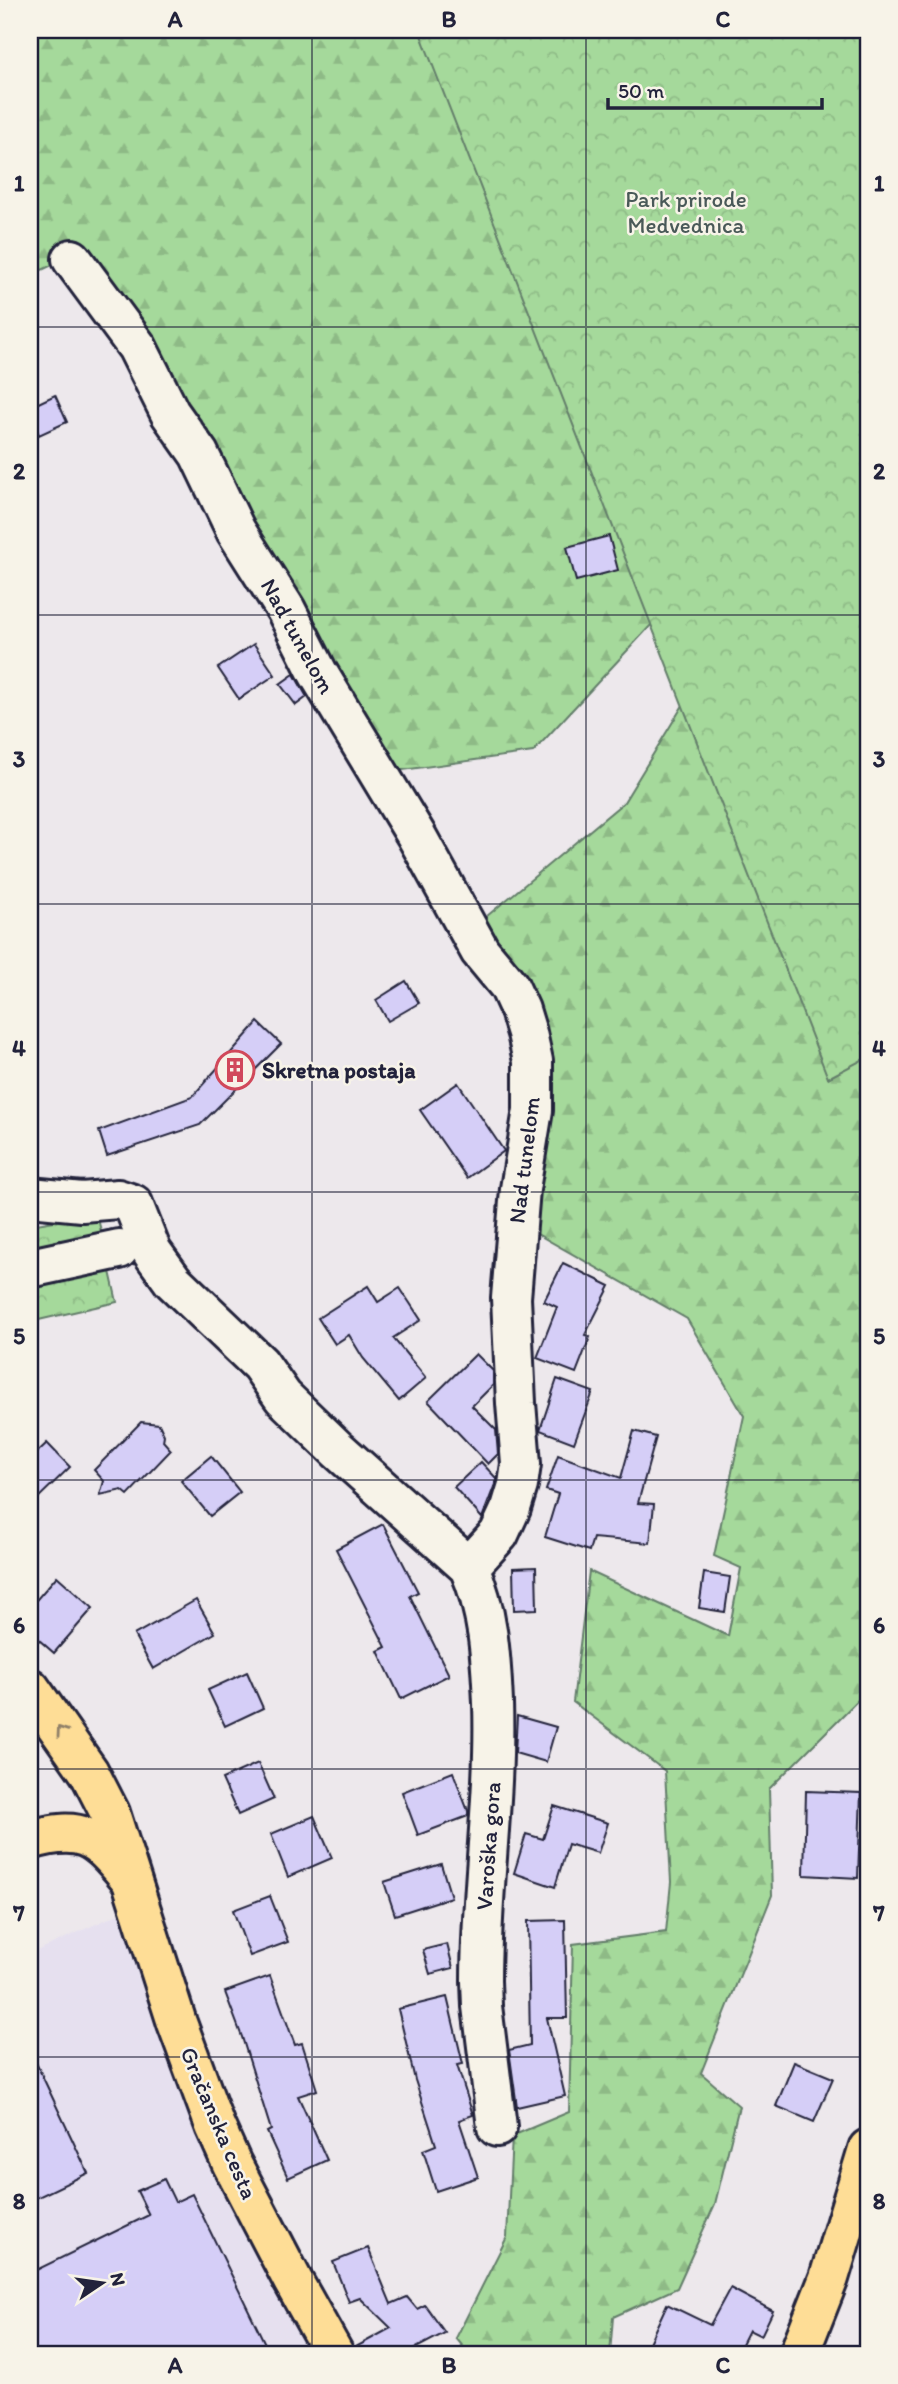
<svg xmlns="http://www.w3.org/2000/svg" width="898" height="2384" font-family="Itim,sans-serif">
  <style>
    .built { fill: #e6e0ef }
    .forest { fill: url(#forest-firs); stroke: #647e6b; stroke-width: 2 }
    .park { fill: url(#park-crowns); stroke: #647e6b; stroke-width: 2 }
    .building { fill: #d5cef7; stroke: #22223b; stroke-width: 2 }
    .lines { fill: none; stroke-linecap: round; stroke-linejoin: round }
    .minor-casing { stroke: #22223b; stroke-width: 44 }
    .major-casing { stroke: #22223b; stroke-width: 44 }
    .minor { stroke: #f7f3e8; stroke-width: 38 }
    .major { stroke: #fedd96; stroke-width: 38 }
    .oneway { stroke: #908068 }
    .grid { fill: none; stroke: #22223b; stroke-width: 2; stroke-opacity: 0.55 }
    .labels { text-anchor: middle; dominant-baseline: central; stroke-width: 5; stroke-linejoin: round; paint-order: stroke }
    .park-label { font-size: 23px; fill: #495958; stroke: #f7f3e8 }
    .street-label { font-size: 23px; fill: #22223b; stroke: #f7f3e8 }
    .poi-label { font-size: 23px; font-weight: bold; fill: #22223b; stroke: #f7f3e8; text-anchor: start }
    .neatline { fill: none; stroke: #22223b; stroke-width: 2.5 }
    .grid-label { font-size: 23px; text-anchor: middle; font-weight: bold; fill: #22223b }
  </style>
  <defs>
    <pattern id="forest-firs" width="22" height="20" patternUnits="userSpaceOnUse" patternTransform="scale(1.75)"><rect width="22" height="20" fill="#a5d99b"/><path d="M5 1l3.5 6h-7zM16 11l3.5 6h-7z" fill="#8eba86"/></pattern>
    <pattern id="park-crowns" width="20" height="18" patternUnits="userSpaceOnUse" patternTransform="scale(1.75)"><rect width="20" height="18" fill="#a5d99b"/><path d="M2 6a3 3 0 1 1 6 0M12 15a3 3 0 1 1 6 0" fill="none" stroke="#8eba86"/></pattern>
  </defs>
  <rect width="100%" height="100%" fill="#ede8ec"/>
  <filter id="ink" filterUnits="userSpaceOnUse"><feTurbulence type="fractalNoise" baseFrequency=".0143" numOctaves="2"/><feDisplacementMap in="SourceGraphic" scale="14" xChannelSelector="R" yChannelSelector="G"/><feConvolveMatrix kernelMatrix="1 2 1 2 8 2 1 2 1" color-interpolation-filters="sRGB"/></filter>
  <g filter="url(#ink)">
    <!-- built -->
    <path class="built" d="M127,1910L323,2354H30V1954Z"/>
    <!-- forest -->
    <g class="forest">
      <path d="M30,30H868L732,538L533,752L396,771L86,249L42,270L30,265Z"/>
      <path d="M868,474V1690L769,1789L772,1895L701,2073L739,2106L715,2204L677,2288L613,2317L610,2354H469L456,2338L507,2237L512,2136L569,2112L573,1944L666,1932L671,1882L665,1771L573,1702L589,1571L728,1636L741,1568L714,1556L744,1416L687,1319L523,1226L545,1094L481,921L624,802L730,628Z"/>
    </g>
    <!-- park -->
    <g class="park">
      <path d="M419,30H868V1057L828,1078Z"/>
      <path d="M97,1214L117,1302L30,1322V1225Z"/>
    </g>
    <!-- building -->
    <g class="building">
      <path d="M55,395L67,422L39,435L30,414V407Z"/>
      <path d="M609,536L618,570L576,581L567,547Z"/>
      <path d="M254,644L275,675L239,699L218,668Z"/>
      <path d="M294,674L307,697L296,705L280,684Z"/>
      <path d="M406,981L419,1003L388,1021L376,1000Z"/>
      <path d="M258,1022L281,1044L200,1125L107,1156L99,1131L192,1097Z"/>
      <path d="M458,1083L504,1151L467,1178L420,1110Z"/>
      <path d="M563,1263L610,1286L585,1335L590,1337L576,1373L537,1358L557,1307L544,1301Z"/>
      <path d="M368,1286L378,1302L400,1288L421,1320L393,1338L426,1378L399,1401L363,1358L349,1335L335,1344L318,1318Z"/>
      <path d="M476,1354L493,1371V1385L472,1406L496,1430L498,1454L488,1464L428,1401Z"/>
      <path d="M557,1379L593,1392L574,1443L540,1430Z"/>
      <path d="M141,1422L159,1424L164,1435L163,1441L171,1450L128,1495L122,1490L100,1495L104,1481L94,1470Z"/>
      <path d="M634,1431L656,1437L638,1503L654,1504L650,1543L593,1538L589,1551L545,1537L558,1494L546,1490L558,1455L621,1478Z"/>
      <path d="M47,1443L70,1467L30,1506V1459Z"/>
      <path d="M211,1456L240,1492L210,1516L181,1481Z"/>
      <path d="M481,1462L497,1479L482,1518L454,1487Z"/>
      <path d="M383,1524L418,1592L410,1596L449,1675L401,1699L378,1651L386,1647L336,1549Z"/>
      <path d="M536,1567L537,1609L514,1610L513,1568Z"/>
      <path d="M704,1573L730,1577L725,1612L699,1608Z"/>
      <path d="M57,1576L93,1608L54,1653L30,1632V1607Z"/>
      <path d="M196,1600L215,1633L153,1669L134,1635Z"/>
      <path d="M247,1672L263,1708L225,1726L208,1690Z"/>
      <path d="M517,1716L556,1727L546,1762L515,1753Z"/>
      <path d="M258,1763L274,1799L238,1815L222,1779Z"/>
      <path d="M453,1772L468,1811V1816L418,1835L402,1792Z"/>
      <path d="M806,1791L861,1793L858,1878L804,1875Z"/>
      <path d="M554,1806L608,1823L598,1853L568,1844L555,1887L514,1873L526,1834L543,1839Z"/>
      <path d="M314,1816L332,1858L288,1877L271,1834Z"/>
      <path d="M441,1864L451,1897L395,1915L384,1882Z"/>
      <path d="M270,1896L288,1942L250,1956L233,1910Z"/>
      <path d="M565,1920L567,2018H547L565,2096L517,2107L509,2050L530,2045L528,1921Z"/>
      <path d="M447,1944L453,1968L430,1974L423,1950Z"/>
      <path d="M270,1976L295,2045L302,2043L317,2090L298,2096L327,2160L288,2178L267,2132L271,2130L242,2037L225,1992Z"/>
      <path d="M447,1997L463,2064L457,2065L473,2115L459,2120L478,2177L436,2191L423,2150L436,2145L415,2080L398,2009Z"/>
      <path d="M30,2050L88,2173L30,2201Z"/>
      <path d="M794,2062L833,2078L814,2122L776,2106Z"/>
      <path d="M164,2179L175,2202L192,2194L270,2354H30V2273L149,2215L137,2191Z"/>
      <path d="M368,2248L391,2304L407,2297L417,2309L425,2305L445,2333L405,2354H356L354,2348L391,2328L360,2298L349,2302L333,2262Z"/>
      <path d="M730,2288L773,2311L761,2336L749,2330L737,2354H662L647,2347L667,2304L710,2325Z"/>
    </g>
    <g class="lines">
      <defs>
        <g id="minor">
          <path d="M72,259L137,347L170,413L199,454L236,531L286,610L318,673L416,835L480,951L509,986L520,1010L527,1033L533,1061V1110L520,1189L511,1298L516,1403L521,1464L518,1485L511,1508L499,1534L469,1567"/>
          <path d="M30,1197L82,1202L118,1199L133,1204L152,1252L173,1281L260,1364L283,1397L338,1450L469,1567C488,1610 491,1656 493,1703C496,1796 481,1888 481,1981L482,2006L497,2127"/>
          <path d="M30,1268L119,1249"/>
        </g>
        <g id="major">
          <path d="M30,1688L89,1772L110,1813L177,2023L215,2126L232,2164L293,2281L334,2354"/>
          <path d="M30,1840C82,1825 95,1836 128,1876"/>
          <path d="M799,2354L829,2278L868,2149"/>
        </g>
      </defs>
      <!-- minor casing -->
      <use href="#minor" class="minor-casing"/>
      <!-- major casing -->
      <use href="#major" class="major-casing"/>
      <!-- minor -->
      <use href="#minor" class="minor"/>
      <!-- major -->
      <use href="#major" class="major"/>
    </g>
    <!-- one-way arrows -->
    <defs><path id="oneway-chevron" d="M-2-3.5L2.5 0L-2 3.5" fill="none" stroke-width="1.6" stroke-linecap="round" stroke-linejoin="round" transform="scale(1.75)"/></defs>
    <use class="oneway" href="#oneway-chevron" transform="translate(61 1731) rotate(-125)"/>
  </g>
  <!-- grid -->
  <path class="grid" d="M312,30V2354M586,30V2354M30,327H868M30,615H868M30,904H868M30,1192H868M30,1480H868M30,1769H868M30,2057H868"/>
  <!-- icons -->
  <defs>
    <symbol id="building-ring" viewBox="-11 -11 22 22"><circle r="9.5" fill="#f7f3e8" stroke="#d1495b" stroke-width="1.5"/><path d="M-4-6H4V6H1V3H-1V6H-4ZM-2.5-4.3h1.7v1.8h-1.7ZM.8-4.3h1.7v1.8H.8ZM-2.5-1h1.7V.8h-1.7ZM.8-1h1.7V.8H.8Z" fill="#d1495b"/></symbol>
  </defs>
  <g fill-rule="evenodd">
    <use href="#building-ring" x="213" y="1048" width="44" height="44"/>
  </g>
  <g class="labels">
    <!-- park labels -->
    <g class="park-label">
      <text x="686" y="199">Park prirode<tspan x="686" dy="26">Medvednica</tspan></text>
    </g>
    <!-- street labels -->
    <g class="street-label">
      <text transform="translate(298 636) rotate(61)">Nad tunelom</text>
      <text transform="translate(524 1160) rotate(-83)">Nad tunelom</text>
      <text transform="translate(488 1846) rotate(-86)">Varoška gora</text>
      <text transform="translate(219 2123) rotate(67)">Gračanska cesta</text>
    </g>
    <!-- poi labels -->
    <g class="poi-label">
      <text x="262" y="1070">Skretna postaja</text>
    </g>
  </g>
  <!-- margin -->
  <rect width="898" height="2384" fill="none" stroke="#f7f3e8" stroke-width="77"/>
  <!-- north arrow -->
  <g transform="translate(102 2283) rotate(77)" stroke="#f7f3e8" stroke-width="5" paint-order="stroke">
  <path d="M0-5L12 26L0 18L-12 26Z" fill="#22223b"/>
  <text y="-10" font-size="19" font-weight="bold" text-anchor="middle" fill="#22223b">N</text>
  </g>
  <!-- scale -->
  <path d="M608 98v10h214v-10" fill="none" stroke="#22223b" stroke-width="3.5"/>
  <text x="618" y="98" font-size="21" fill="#22223b" stroke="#f7f3e8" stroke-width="5" paint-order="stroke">50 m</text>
  <rect x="38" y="38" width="822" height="2308" class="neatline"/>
  <g class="grid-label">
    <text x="175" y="27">A</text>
    <text x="449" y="27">B</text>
    <text x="723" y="27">C</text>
    <text x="19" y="191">1</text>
    <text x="879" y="191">1</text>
    <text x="19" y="479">2</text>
    <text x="879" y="479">2</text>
    <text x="19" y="767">3</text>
    <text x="879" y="767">3</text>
    <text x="19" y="1056">4</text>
    <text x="879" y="1056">4</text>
    <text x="19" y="1344">5</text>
    <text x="879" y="1344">5</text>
    <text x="19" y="1633">6</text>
    <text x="879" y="1633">6</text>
    <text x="19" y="1921">7</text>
    <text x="879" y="1921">7</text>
    <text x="19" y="2209">8</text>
    <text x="879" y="2209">8</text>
    <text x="175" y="2373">A</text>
    <text x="449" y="2373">B</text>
    <text x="723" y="2373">C</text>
  </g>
</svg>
